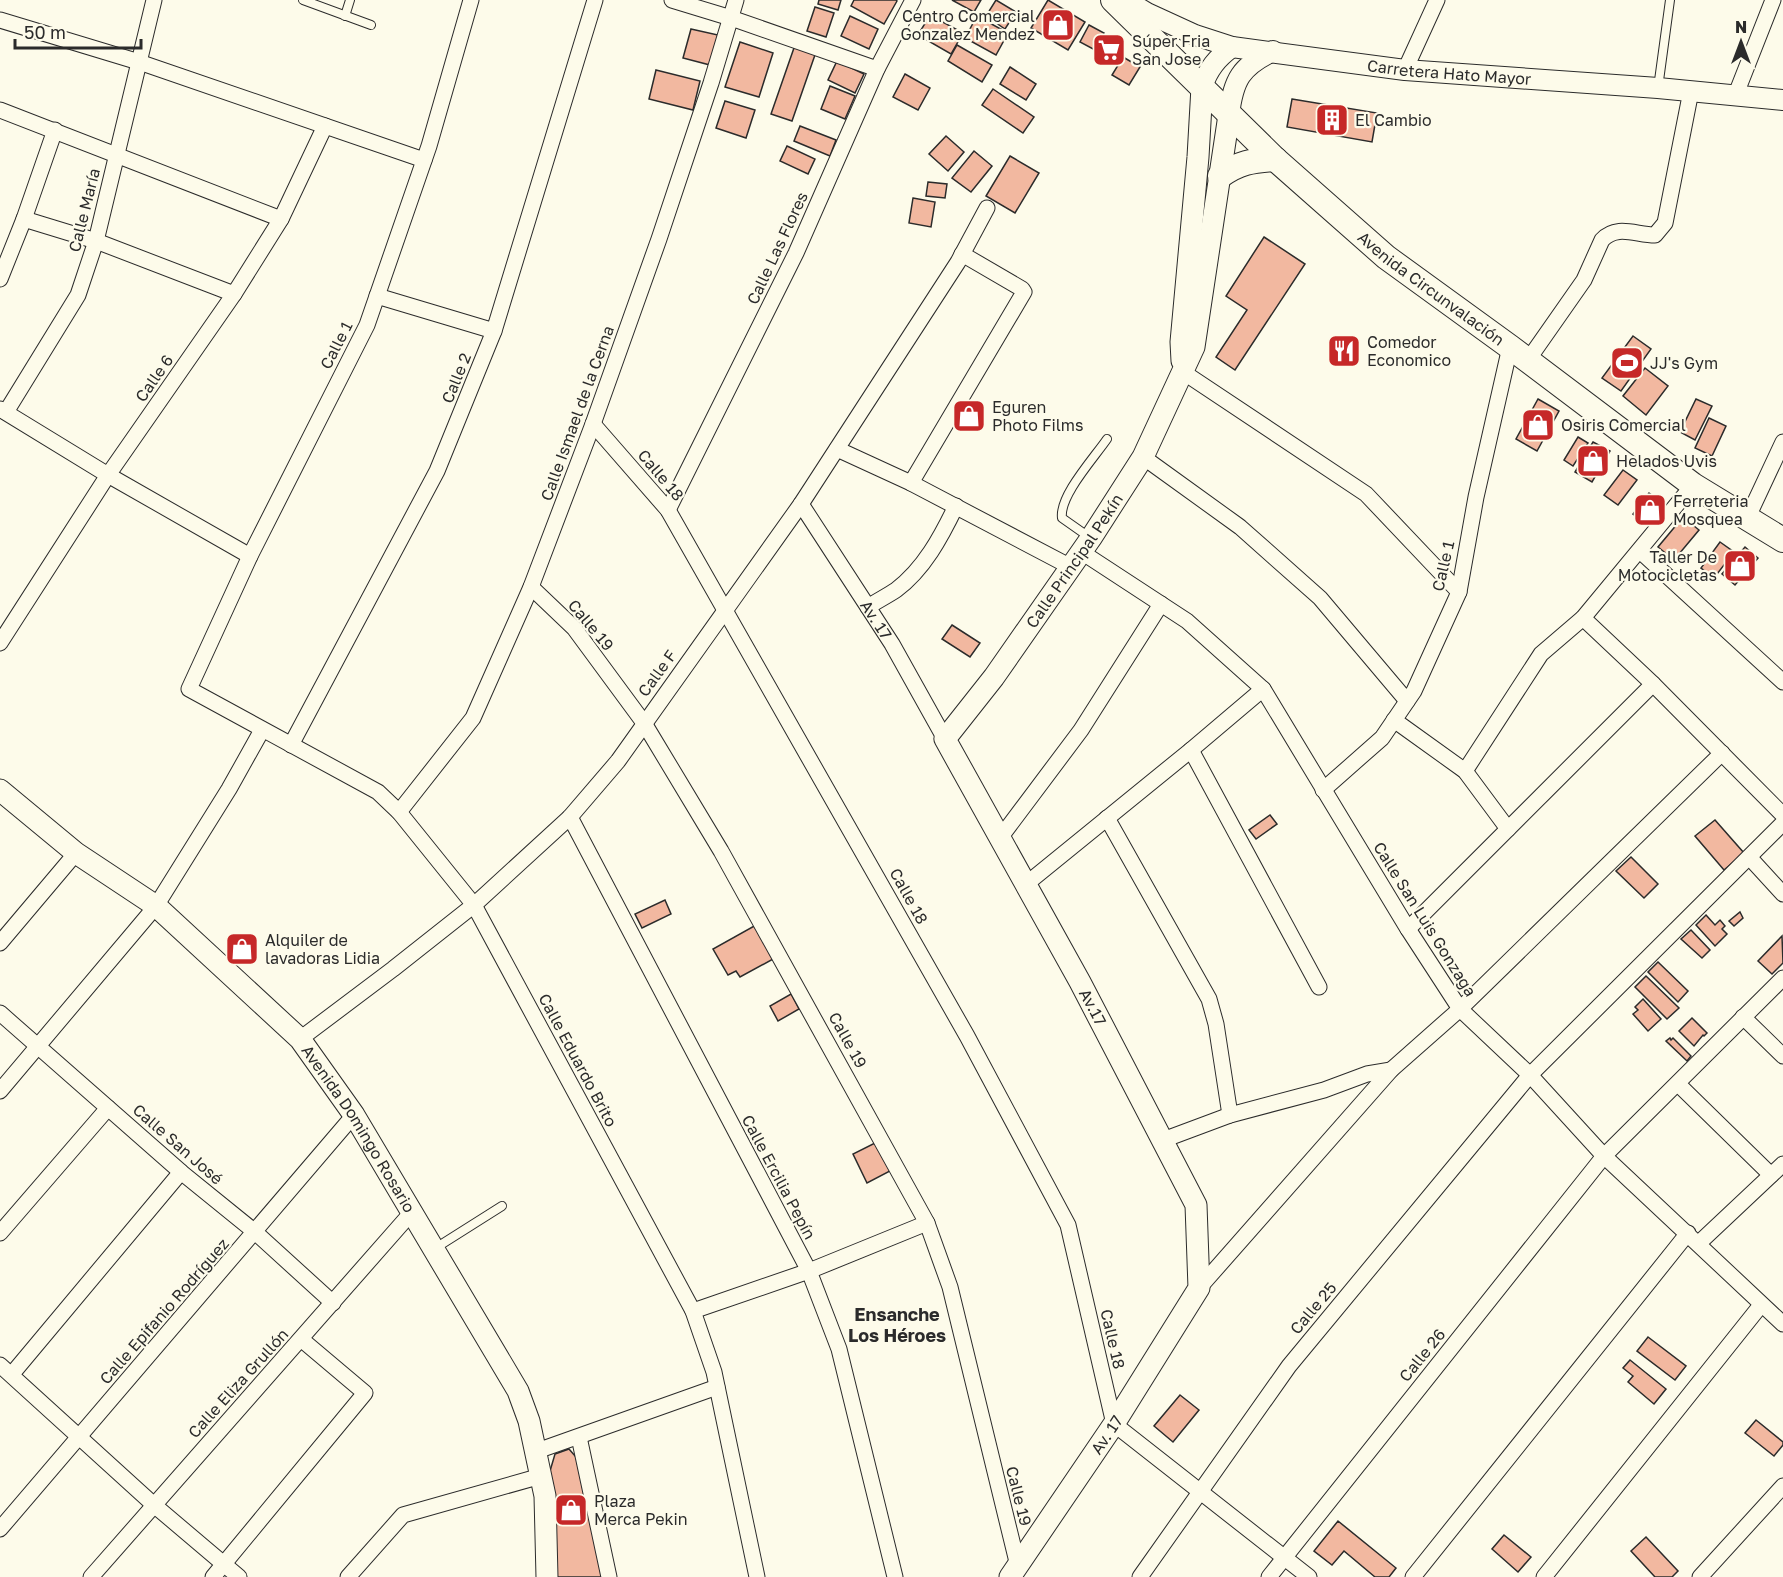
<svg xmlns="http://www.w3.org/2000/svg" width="1783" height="1577" font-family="'Golos Text',sans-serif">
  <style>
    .building { fill: #f2b8a0; stroke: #2b2b2b; stroke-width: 1.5 }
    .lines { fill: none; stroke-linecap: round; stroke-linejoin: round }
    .service-casing { stroke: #2b2b2b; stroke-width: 10 }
    .minor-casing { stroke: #2b2b2b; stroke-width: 17 }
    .tertiary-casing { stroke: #2b2b2b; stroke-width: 22 }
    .secondary-casing { stroke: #2b2b2b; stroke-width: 23 }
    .primary-casing { stroke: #2b2b2b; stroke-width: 26 }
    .service { stroke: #fdfbea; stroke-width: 8 }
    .minor { stroke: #fdfbea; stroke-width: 15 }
    .tertiary { stroke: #fdfbea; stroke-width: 20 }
    .secondary { stroke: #fdfbea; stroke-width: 21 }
    .primary { stroke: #fdfbea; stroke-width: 24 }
    .labels { text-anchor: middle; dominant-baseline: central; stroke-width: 4.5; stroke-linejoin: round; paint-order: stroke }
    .poi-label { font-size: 16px; fill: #2b2b2b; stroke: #fdfbea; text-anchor: start }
    .street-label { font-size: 16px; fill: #2b2b2b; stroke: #fdfbea }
    .neighbourhood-label { font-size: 18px; font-weight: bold; fill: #2b2b2b; stroke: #fdfbea }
  </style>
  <rect width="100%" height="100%" fill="#fdfbea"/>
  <!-- building -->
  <g class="building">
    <path d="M819,0H841L838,10L818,4Z"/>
    <path d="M854,0H896L897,1L884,24L851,6Z"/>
    <path d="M952,0H981L974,12Z"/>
    <path d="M996,0L1016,12L1005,29L986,16Z"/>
    <path d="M1048,0L1085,22L1068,50L1031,28Z"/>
    <path d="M815,7L834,13L826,37L807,31Z"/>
    <path d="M930,15L963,33L951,54L918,35Z"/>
    <path d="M850,16L878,29L869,49L841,36Z"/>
    <path d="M977,16L1008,33L996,55L965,38Z"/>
    <path d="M1089,25L1104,33L1095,50L1080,42Z"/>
    <path d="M691,29L718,35L710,65L683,58Z"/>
    <path d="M1108,37L1122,45L1111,63L1097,55Z"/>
    <path d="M740,42L773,53L759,97L725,87Z"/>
    <path d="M795,45L816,52L792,121L771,114Z"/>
    <path d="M957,45L992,65L982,82L948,61Z"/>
    <path d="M1123,57L1140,67L1129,85L1112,75Z"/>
    <path d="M837,61L864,74L855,93L828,80Z"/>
    <path d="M1010,67L1036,84L1026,100L1000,84Z"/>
    <path d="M656,70L700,81L693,110L649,99Z"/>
    <path d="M905,74L930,88L918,110L893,97Z"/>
    <path d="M830,86L855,96L845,119L821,109Z"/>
    <path d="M993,89L1034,117L1023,133L982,105Z"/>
    <path d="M1292,99L1377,113L1372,142L1287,127Z"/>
    <path d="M725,101L755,110L746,138L716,128Z"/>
    <path d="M800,126L836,140L830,156L794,141Z"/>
    <path d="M946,136L964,152L948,171L929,154Z"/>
    <path d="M787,146L815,159L808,174L780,161Z"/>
    <path d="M974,151L992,166L971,192L952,178Z"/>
    <path d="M1010,156L1039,173L1015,213L986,196Z"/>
    <path d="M928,182L947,184L945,198L926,196Z"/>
    <path d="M913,198L935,202L931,227L909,223Z"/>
    <path d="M1264,237L1305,264L1235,370L1216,357L1247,310L1226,296Z"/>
    <path d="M1633,336L1651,349L1621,391L1602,378Z"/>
    <path d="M1645,368L1668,386L1646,415L1623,396Z"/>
    <path d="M1538,399L1559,411L1537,451L1516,439Z"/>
    <path d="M1696,399L1712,406L1695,440L1680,432Z"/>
    <path d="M1709,418L1726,426L1712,456L1695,448Z"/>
    <path d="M1578,437L1588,443L1573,466L1564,460Z"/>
    <path d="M1593,442L1610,451L1592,482L1575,472Z"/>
    <path d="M1623,470L1637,480L1618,505L1604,495Z"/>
    <path d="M1649,493L1667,506L1651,527L1633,514Z"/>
    <path d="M1683,517L1699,530L1674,560L1658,547Z"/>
    <path d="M1720,542L1734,552L1714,578L1701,568Z"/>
    <path d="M1745,547L1758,558L1735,585L1722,574Z"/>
    <path d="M952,625L980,643L970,657L942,639Z"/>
    <path d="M1270,815L1277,824L1256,839L1249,830Z"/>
    <path d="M1715,820L1744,853L1724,870L1695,836Z"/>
    <path d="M1631,857L1658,884L1644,898L1616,871Z"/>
    <path d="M665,900L671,914L642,928L635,914Z"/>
    <path d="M1740,912L1743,918L1734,926L1729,921Z"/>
    <path d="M1706,915L1715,925L1720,920L1725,926L1722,929L1727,934L1715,946L1696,925Z"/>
    <path d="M756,925L775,958L740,977L736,971L728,975L713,949Z"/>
    <path d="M1691,930L1710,950L1702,958L1681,939Z"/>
    <path d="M1782,936L1783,963L1772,974L1758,961Z"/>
    <path d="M1658,962L1688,991L1678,1002L1648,972Z"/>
    <path d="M1646,976L1679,1008L1667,1019L1635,987Z"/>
    <path d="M791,994L799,1009L778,1021L770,1006Z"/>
    <path d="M1643,999L1661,1019L1648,1031L1633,1014L1638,1010L1635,1007Z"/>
    <path d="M1692,1018L1707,1033L1704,1036L1703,1035L1694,1046L1679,1031Z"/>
    <path d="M1670,1038L1671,1040L1673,1038L1691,1056L1687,1061L1666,1041Z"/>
    <path d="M875,1143L890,1171L867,1183L853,1154Z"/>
    <path d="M1648,1337L1686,1366L1675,1380L1637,1351Z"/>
    <path d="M1630,1360L1666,1389L1654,1404L1628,1382L1633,1376L1623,1368Z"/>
    <path d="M1180,1395L1199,1410L1173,1442L1154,1426Z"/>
    <path d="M1756,1420L1783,1442V1445L1774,1456L1745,1433Z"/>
    <path d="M569,1449L576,1457L602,1577H556L550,1471L555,1454Z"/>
    <path d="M1338,1521L1396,1568L1389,1577H1375L1344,1551L1332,1565L1314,1551Z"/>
    <path d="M1504,1535L1531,1557L1518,1572L1492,1549Z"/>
    <path d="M1646,1537L1678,1571L1672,1577H1655L1631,1551Z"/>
  </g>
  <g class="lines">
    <defs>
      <g id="service">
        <path d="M303,0L371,25"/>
        <path d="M345,16L350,0"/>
        <path d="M1658,88L1670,0"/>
        <path d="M1089,537L1062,518C1059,496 1094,458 1107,439"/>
        <path d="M434,1249L502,1206"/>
      </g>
      <g id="minor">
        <path d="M471,0L429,146L367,325L250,556L189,689L378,792L399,812L474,905L693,1311L714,1372L757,1577"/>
        <path d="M672,0L731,18L877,69"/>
        <path d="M0,20L139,62L424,160"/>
        <path d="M1405,70L1437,0"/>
        <path d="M1736,94L1773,0"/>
        <path d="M0,110L281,219"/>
        <path d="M24,219L96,241L234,294"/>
        <path d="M0,279L24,219L55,130"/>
        <path d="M377,296L494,331"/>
        <path d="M1528,360L1584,280L1602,240C1617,224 1636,235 1655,235L1665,223L1691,91"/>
        <path d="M1183,372L1366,494L1459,592"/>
        <path d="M0,409L108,475L250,556"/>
        <path d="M6,412L78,295L96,241L154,0"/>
        <path d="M593,424L668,510L967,1036L1068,1225L1114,1424L1309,1577"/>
        <path d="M837,449L911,483L1069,566"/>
        <path d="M1143,457L1240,527L1320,598L1407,701"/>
        <path d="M911,483L1024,292L1022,289L962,254"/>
        <path id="s1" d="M801,504L892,644L945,739"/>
        <path d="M668,510L796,253L877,69L913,0"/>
        <path d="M1747,519L1783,442"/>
        <path d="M1080,551L1187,621L1263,689L1408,929L1460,1009L1530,1075L1604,1156L1783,1324"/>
        <path d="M1640,551L1783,682"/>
        <path d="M531,587L574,628L644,723L721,851L927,1223L950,1287L1018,1566"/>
        <path d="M868,607C877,601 887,596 896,590C924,569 941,537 956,506"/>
        <path d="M1583,618L1653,684L1783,815"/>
        <path d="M0,643L108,475L234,294L281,219L325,126"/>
        <path d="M1394,720L1465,771L1508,829"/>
        <path d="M291,745L437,471L494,331L595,0"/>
        <path d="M1191,750L1319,987"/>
        <path d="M1465,771L1541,654L1583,618L1693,485"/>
        <path d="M1323,790L1382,738L1414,691L1459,592L1476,497L1510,347"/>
        <path d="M399,812L473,718L531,587L593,424L659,239L711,83L736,0"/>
        <path d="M570,817L809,1271L839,1349L895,1577"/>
        <path d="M1107,818L1209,999L1216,1024L1230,1115"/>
        <path d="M1000,838L1081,730L1161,604"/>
        <path d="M1750,858L1783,894"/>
        <path d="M1025,885L1191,750L1263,689"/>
        <path d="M1408,929L1653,684"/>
        <path d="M0,943L76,853"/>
        <path d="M0,1013L181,1172L255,1232L333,1303"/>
        <path d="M1743,1017L1783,1056"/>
        <path d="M300,1039L393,969L474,905L570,817L618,761L801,504L958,262L987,208"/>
        <path d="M1678,1084L1771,1175"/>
        <path d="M0,1091L156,906L229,789L262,730"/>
        <path d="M1163,1140L1230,1115L1324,1090L1367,1074L1391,1070"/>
        <path d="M0,1233L108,1108"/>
        <path d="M1699,1243L1783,1164"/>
        <path d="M1199,1288L1391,1070L1460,1009L1722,753"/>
        <path d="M693,1311L809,1271L927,1223"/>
        <path d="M0,1365L154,1505L239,1577"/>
        <path d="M12,1374L181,1172"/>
        <path d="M579,1437L609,1577"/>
        <path d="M537,1451L717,1387"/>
        <path d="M0,1529L354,1115"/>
        <path d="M91,1577L412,1212"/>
        <path d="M213,1577L365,1393L301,1339"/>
        <path d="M348,1577L403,1515L541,1476"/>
        <path d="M1140,1577L1289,1366L1530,1075L1783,823"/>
        <path d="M1269,1577L1604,1156L1783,978"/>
        <path d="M1413,1577L1688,1233"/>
        <path d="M1544,1577L1761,1305"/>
        <path d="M1700,1577L1783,1486"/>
      </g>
      <g id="tertiary">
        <path id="s2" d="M1125,0L1147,13L1195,35L1232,47L1405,70L1658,88L1783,100"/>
        <path d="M1202,87C1208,69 1217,58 1232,47"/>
        <path d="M1229,115C1233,80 1241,66 1273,51"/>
      </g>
      <g id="secondary">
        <path d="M1182,361L1181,342L1198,157L1202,87"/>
        <path id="s3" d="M0,790L76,853L156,906L300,1039L354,1115L518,1391L529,1421L545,1496L547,1577"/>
        <path id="s4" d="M1010,1577L1114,1424L1199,1288L1196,1205L1080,982L945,739L994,677L1091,538L1143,457L1194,347L1229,115"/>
      </g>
      <g id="primary">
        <path id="s5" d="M1113,0L1275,159L1386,257L1510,347L1693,485L1783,540"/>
        <path d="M1220,176C1240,162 1251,161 1275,159"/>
      </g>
    </defs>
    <!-- service casing -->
    <use href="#service" class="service-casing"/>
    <!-- minor casing -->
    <use href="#minor" class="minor-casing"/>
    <!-- tertiary casing -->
    <use href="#tertiary" class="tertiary-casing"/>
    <!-- secondary casing -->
    <use href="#secondary" class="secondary-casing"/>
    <!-- primary casing -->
    <use href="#primary" class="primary-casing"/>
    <!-- service -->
    <use href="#service" class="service"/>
    <!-- minor -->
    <use href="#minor" class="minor"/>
    <!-- tertiary -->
    <use href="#tertiary" class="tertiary"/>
    <!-- secondary -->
    <use href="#secondary" class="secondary"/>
    <!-- primary -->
    <use href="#primary" class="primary"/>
  </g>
  <!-- icons -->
  <defs>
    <symbol id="shop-square" viewBox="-11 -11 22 22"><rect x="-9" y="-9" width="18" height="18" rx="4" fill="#c62828" stroke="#fdfbea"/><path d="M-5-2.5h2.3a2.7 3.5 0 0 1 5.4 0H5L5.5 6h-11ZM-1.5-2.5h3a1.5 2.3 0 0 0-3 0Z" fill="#fff"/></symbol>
    <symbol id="supermarket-square" viewBox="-11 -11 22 22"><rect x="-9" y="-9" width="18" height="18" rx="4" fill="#c62828" stroke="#fdfbea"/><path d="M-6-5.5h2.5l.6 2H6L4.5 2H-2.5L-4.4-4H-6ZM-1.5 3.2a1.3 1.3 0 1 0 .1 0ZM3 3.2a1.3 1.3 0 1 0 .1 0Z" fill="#fff"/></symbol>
    <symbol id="building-square" viewBox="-11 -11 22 22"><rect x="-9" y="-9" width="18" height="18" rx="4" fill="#c62828" stroke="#fdfbea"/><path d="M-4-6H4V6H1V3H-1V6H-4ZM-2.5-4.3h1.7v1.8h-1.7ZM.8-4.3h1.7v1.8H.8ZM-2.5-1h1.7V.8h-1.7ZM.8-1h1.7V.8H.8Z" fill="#fff"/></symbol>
    <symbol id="restaurant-square" viewBox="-11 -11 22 22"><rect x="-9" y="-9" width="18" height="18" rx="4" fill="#c62828" stroke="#fdfbea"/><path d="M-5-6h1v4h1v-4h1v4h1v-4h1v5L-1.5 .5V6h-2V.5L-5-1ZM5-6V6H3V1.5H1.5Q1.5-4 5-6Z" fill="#fff"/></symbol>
    <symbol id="stadium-square" viewBox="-11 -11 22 22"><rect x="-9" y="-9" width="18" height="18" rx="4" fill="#c62828" stroke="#fdfbea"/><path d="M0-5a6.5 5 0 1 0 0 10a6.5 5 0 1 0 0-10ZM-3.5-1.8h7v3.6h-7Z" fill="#fff"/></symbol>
  </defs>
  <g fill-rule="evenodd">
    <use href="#shop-square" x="1039" y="6" width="38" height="38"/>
    <use href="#supermarket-square" x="1090" y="31" width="38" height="38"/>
    <use href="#building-square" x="1313" y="101" width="38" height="38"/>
    <use href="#restaurant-square" x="1325" y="332" width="38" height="38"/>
    <use href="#stadium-square" x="1608" y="344" width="38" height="38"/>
    <use href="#shop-square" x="950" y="397" width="38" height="38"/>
    <use href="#shop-square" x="1519" y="406" width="38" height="38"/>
    <use href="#shop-square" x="1574" y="442" width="38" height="38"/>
    <use href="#shop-square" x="1631" y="491" width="38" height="38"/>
    <use href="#shop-square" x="1721" y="547" width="38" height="38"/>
    <use href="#shop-square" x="223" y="930" width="38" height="38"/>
    <use href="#shop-square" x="552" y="1491" width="38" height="38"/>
  </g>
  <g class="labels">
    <!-- poi labels -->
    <g class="poi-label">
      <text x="1035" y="16" text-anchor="end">Centro Comercial<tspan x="1035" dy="18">Gonzalez Mendez</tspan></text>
      <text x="1132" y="41">Súper Fria<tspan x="1132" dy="18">San Jose</tspan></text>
      <text x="1355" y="120">El Cambio</text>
      <text x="1367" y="342">Comedor<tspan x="1367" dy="18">Economico</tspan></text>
      <text x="1650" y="363">JJ's Gym</text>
      <text x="992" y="407">Eguren<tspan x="992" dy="18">Photo Films</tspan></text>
      <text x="1561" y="425">Osiris Comercial</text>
      <text x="1616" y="461">Helados Uvis</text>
      <text x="1673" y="501">Ferreteria<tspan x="1673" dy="18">Mosquea</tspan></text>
      <text x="1717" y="557" text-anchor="end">Taller De<tspan x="1717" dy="18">Motocicletas</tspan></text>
      <text x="265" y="940">Alquiler de<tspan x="265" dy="18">lavadoras Lidia</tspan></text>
      <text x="594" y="1501">Plaza<tspan x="594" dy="18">Merca Pekin</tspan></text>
    </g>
    <!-- street labels -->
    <g class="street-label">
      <text stroke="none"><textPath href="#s2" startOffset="336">Carretera Hato Mayor</textPath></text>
      <text transform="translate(84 210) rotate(-76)">Calle María</text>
      <text transform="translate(777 248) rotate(-65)">Calle Las Flores</text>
      <text stroke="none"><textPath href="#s5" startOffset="430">Avenida Circunvalación</textPath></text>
      <text transform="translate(336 345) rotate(-63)">Calle 1</text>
      <text transform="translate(154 378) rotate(-55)">Calle 6</text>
      <text transform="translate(456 378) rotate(-68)">Calle 2</text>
      <text transform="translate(577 413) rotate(-70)">Calle Ismael de la Cerna</text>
      <text transform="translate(661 475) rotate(50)">Calle 18</text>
      <text stroke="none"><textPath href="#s4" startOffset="1178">Calle Principal Pekín</textPath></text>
      <text transform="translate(1443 566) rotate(-77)">Calle 1</text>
      <text stroke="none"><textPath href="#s1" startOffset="138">Av. 17</textPath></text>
      <text transform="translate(591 625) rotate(50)">Calle 19</text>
      <text transform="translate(657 673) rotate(-54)">Calle F</text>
      <text transform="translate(909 896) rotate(61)">Calle 18</text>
      <text transform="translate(1425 919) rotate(58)">Calle San Luis Gonzaga</text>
      <text transform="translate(1093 1007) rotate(62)">Av.17</text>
      <text transform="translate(848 1040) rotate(61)">Calle 19</text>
      <text transform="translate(578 1060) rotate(62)">Calle Eduardo Brito</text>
      <text stroke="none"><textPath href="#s3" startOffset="498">Avenida Domingo Rosario</textPath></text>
      <text transform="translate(178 1144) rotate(41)">Calle San José</text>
      <text transform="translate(779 1177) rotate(62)">Calle Ercilia Pepín</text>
      <text transform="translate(1313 1308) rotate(-50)">Calle 25</text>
      <text transform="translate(164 1311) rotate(-49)">Calle Epifanio Rodríguez</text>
      <text transform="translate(1113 1339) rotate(77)">Calle 18</text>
      <text transform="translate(1422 1355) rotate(-51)">Calle 26</text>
      <text transform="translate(238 1383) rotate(-48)">Calle Eliza Grullón</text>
      <text stroke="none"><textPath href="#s4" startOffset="172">Av. 17</textPath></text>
      <text transform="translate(1019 1496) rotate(76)">Calle 19</text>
    </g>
    <!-- neighbourhood labels -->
    <g class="neighbourhood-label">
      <text x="897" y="1314">Ensanche<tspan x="897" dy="21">Los Héroes</tspan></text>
    </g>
  </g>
  <!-- north arrow -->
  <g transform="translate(1741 42)" stroke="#fdfbea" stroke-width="4.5" paint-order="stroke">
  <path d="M0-4.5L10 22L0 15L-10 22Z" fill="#2b2b2b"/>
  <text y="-9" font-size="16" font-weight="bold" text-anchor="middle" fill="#2b2b2b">N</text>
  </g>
  <!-- scale -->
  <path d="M15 39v9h126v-9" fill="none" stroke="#2b2b2b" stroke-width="3"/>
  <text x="24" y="39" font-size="18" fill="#2b2b2b" stroke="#fdfbea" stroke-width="4.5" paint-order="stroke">50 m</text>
</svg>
